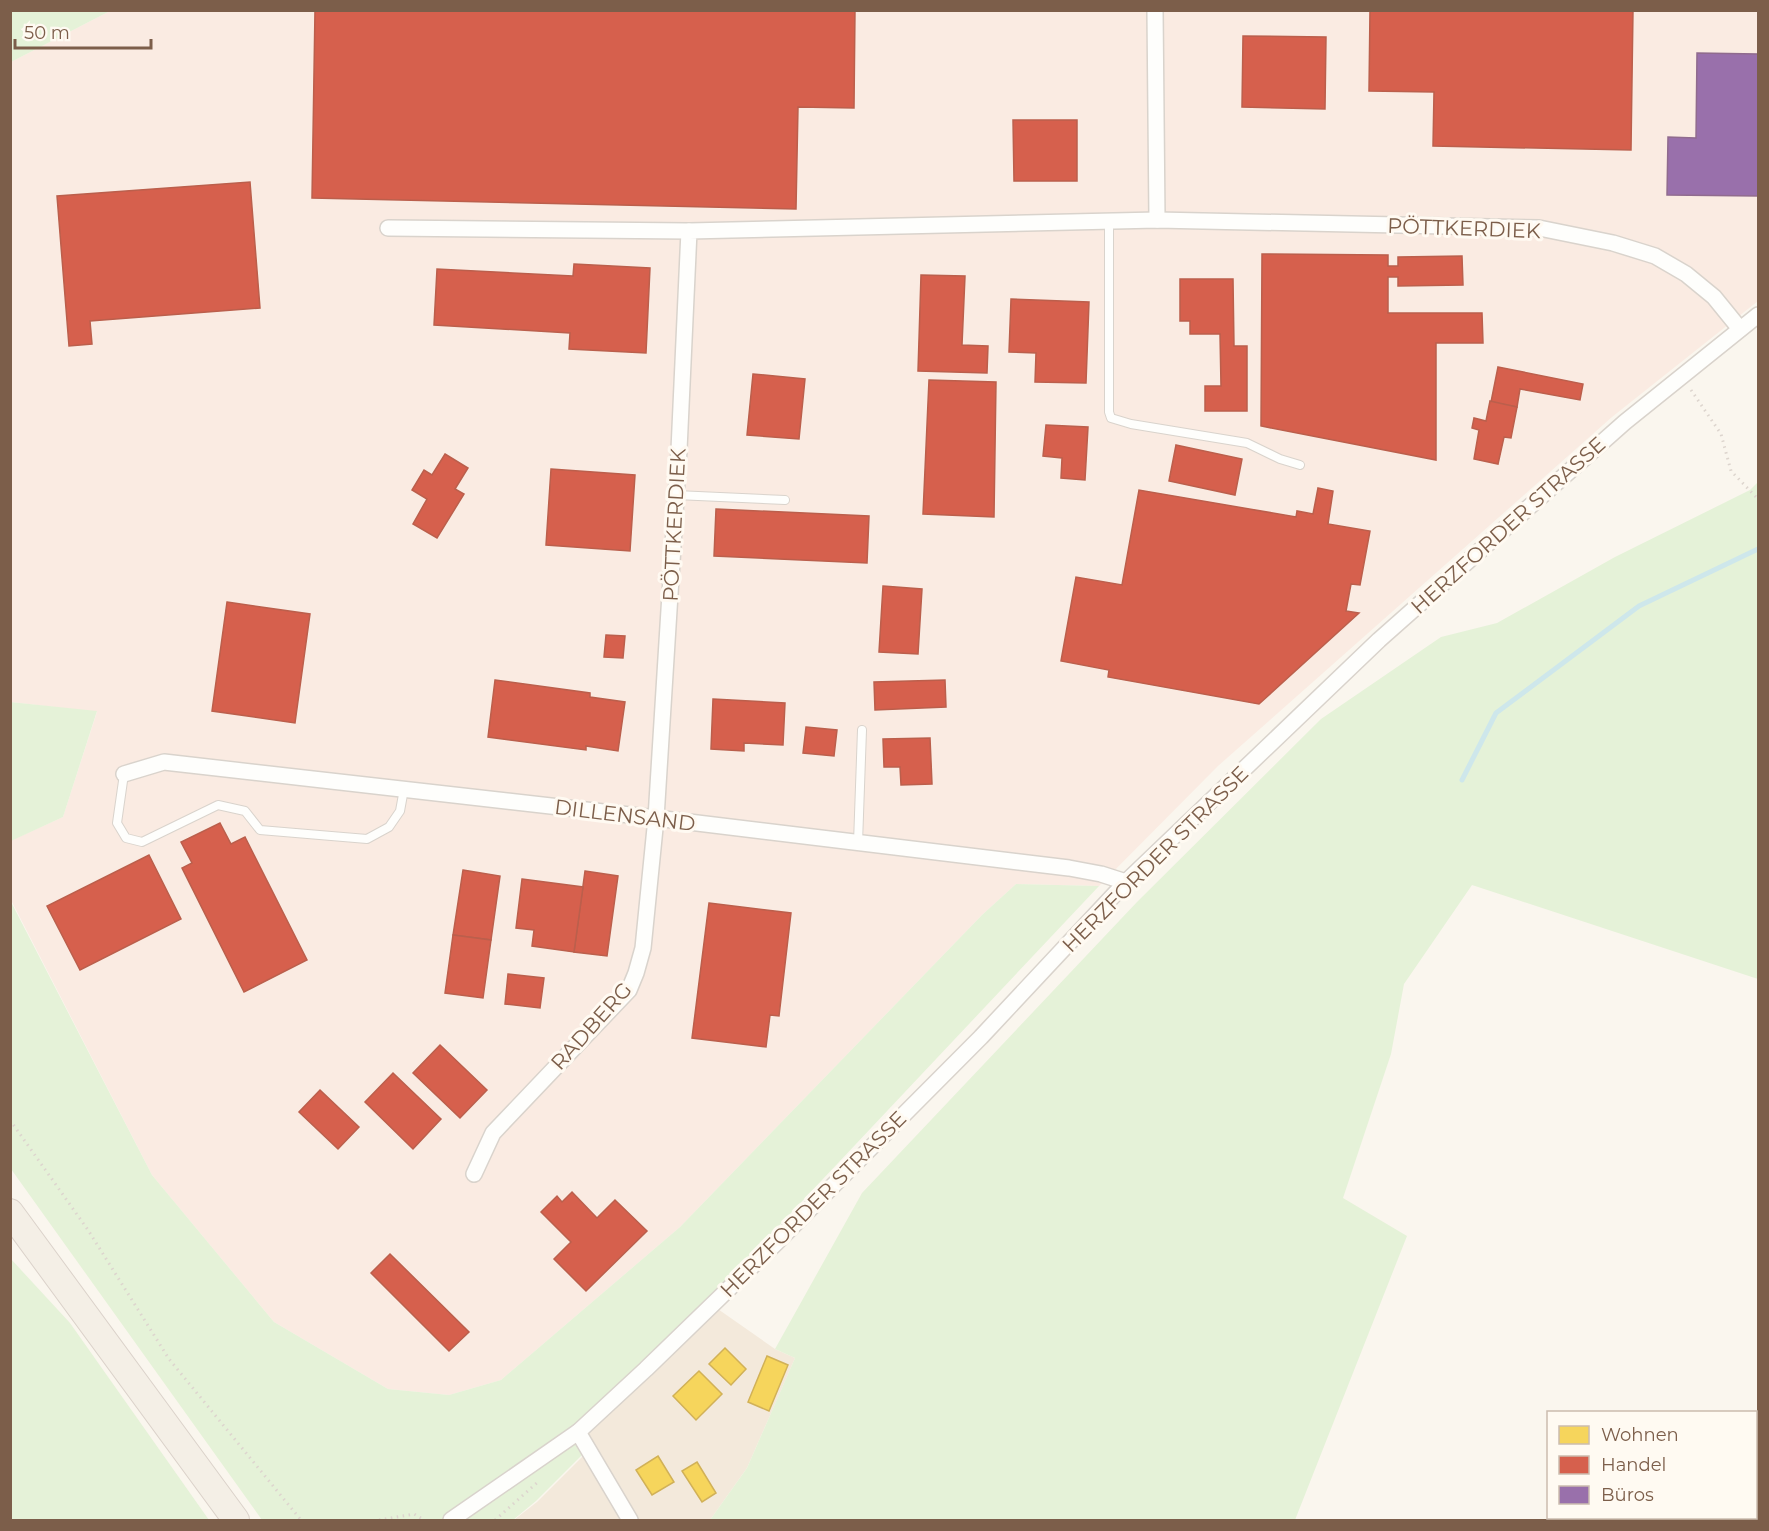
<svg xmlns="http://www.w3.org/2000/svg" width="1769" height="1531" font-family="Montserrat,sans-serif">
  <style>
    .residential { fill: #f3e9db }
    .commercial { fill: #faebe2 }
    .green { fill: #e5f2d8 }
    .homes { fill: #f6d55c; stroke: #d1b157; stroke-width: 1.5 }
    .shops { fill: #d6604d; stroke: #bb5f4c; stroke-width: 1.5 }
    .offices { fill: #9970ab; stroke: #906b8e; stroke-width: 1.5 }
    .lines { fill: none; stroke-linecap: round; stroke-linejoin: round }
    .stream { stroke: #cee7eb; stroke-width: 5 }
    .service-casing { stroke: #d9d3cc; stroke-width: 10 }
    .minor-casing { stroke: #d9d3cc; stroke-width: 18 }
    .primary-casing { stroke: #dbd2ca; stroke-width: 28 }
    .path { stroke: #ddd5ce; stroke-width: 3; stroke-dasharray: 1.5 4.5; stroke-linecap: butt }
    .service { stroke: #fefefc; stroke-width: 8 }
    .minor { stroke: #fefefc; stroke-width: 15 }
    .primary { stroke: #f4efe6; stroke-width: 26 }
    .labels { text-anchor: middle; dominant-baseline: central; stroke-width: 6; stroke-linejoin: round; paint-order: stroke }
    .street-label { font-size: 21px; fill: #7c5e4a; stroke: #fffaf2 }
  </style>
  <rect width="100%" height="100%" fill="#faf6ee"/>
  <!-- residential -->
  <path class="residential" d="M715,1307L775,1349L795,1358L747,1468L710,1520H514L537,1502L588,1451L578,1432Z"/>
  <!-- commercial -->
  <path class="commercial" d="M110,11H1758V301L1612,417L1218,766L1099,886L1016,884L982,915L680,1227L501,1380L449,1395L388,1389L274,1322L152,1175L11,900L10,841L63,817L97,712L11,702V62Z"/>
  <!-- green -->
  <g class="green">
    <path d="M11,10H110V11L11,62Z"/>
    <path d="M1758,482V979L1472,885L1404,984L1391,1054L1343,1198L1407,1236L1295,1520H710L747,1468L795,1358L775,1349L862,1193L1137,902L1321,719L1441,637L1497,623L1615,557L1750,490Z"/>
    <path d="M10,702L97,711L63,817L11,841Z"/>
    <path d="M1016,884L1099,886L645,1368L578,1431L587,1450L536,1501L513,1520H262L11,1169L10,900L152,1175L274,1322L388,1389L449,1395L501,1380L680,1227L982,915Z"/>
    <path d="M10,1258L70,1323L209,1520H11Z"/>
  </g>
  <!-- homes -->
  <g class="homes">
    <path d="M725,1348L746,1369L731,1385L709,1364Z"/>
    <path d="M767,1356L788,1365L769,1411L748,1402Z"/>
    <path d="M699,1371L722,1394L696,1420L673,1396Z"/>
    <path d="M658,1456L674,1482L652,1495L636,1470Z"/>
    <path d="M697,1462L716,1493L702,1502L682,1471Z"/>
  </g>
  <!-- shops -->
  <g class="shops">
    <path d="M315,10H855L854,108L798,107L796,209L312,198Z"/>
    <path d="M1370,10H1633L1631,150L1433,146L1434,92L1369,91Z"/>
    <path d="M1243,36L1326,37L1325,109L1242,107Z"/>
    <path d="M1013,120H1077V181H1014Z"/>
    <path d="M250,182L260,308L90,321L92,344L69,346L57,196Z"/>
    <path d="M1262,254L1388,255V266H1398V257L1462,256L1463,285L1398,286V277H1388V313H1482L1483,343H1436V460L1261,426Z"/>
    <path d="M574,264L650,268L646,353L569,349L570,333L434,325L437,269L573,276Z"/>
    <path d="M921,275L965,276L962,345L988,346L987,373L918,371Z"/>
    <path d="M1180,279H1233L1234,346H1247V411H1205V386H1221L1220,334H1190V321H1180Z"/>
    <path d="M1011,299L1089,302L1086,383L1035,382L1036,353L1009,352Z"/>
    <path d="M1498,367L1583,384L1580,400L1520,389L1517,407L1491,402Z"/>
    <path d="M753,374L805,379L799,439L747,435Z"/>
    <path d="M929,380L996,382L994,517L923,514Z"/>
    <path d="M1490,401L1517,407L1511,438L1504,437L1498,464L1474,459L1479,430L1472,428L1474,418L1486,421Z"/>
    <path d="M1046,425L1088,427L1085,480L1061,478L1062,458L1043,456Z"/>
    <path d="M1176,445L1242,459L1235,495L1169,481Z"/>
    <path d="M445,454L468,468L455,489L464,494L437,538L413,524L427,499L412,490L424,470L432,475Z"/>
    <path d="M551,469L635,475L630,551L546,545Z"/>
    <path d="M1318,488L1333,491L1328,524L1370,531L1360,585L1351,584L1346,611L1359,613L1259,704L1108,677L1109,670L1061,661L1076,577L1122,585L1139,490L1296,517L1297,511L1313,514Z"/>
    <path d="M716,509L869,516L867,563L714,556Z"/>
    <path d="M883,586L922,589L918,654L879,652Z"/>
    <path d="M227,602L310,614L295,723L212,711Z"/>
    <path d="M606,635L625,636L623,658L604,657Z"/>
    <path d="M495,680L590,693V697L625,702L618,751L586,746V750L488,737Z"/>
    <path d="M945,680L946,707L875,710L874,682Z"/>
    <path d="M713,699L785,703L783,745L744,743V751L711,749Z"/>
    <path d="M806,727L837,730L834,756L803,753Z"/>
    <path d="M930,738L932,784L901,785L900,767H884L883,739Z"/>
    <path d="M220,823L231,844L245,837L307,960L244,992L182,868L192,863L181,842Z"/>
    <path d="M149,855L181,919L80,970L47,906Z"/>
    <path d="M463,870L500,876L491,940L453,935Z"/>
    <path d="M585,871L618,876L607,956L574,952Z"/>
    <path d="M522,879L583,887L574,952L532,946L534,930L516,928Z"/>
    <path d="M709,903L791,913L779,1016L770,1015L766,1047L692,1038Z"/>
    <path d="M453,935L491,940L483,998L445,993Z"/>
    <path d="M508,974L544,978L540,1008L505,1004Z"/>
    <path d="M440,1045L487,1090L460,1118L413,1073Z"/>
    <path d="M393,1073L441,1119L413,1149L365,1102Z"/>
    <path d="M320,1090L359,1127L338,1149L299,1112Z"/>
    <path d="M572,1192L597,1218L615,1200L647,1231L586,1291L554,1259L571,1242L541,1212L557,1196L562,1202Z"/>
    <path d="M390,1254L469,1332L449,1351L371,1273Z"/>
  </g>
  <!-- offices -->
  <path class="offices" d="M1697,53L1758,54V196L1667,195L1668,137L1696,138Z"/>
  <g class="lines">
    <!-- stream -->
    <path class="stream" d="M1462,780L1496,713L1639,606L1758,549"/>
    <defs>
      <g id="service">
        <path d="M1109,221V412L1111,418L1131,424L1247,443L1280,459L1300,465"/>
        <path d="M676,495L785,500"/>
        <path d="M124,774L117,823L126,838L142,842L218,805L245,811L260,830L367,839L389,827L400,811L404,789"/>
        <path d="M858,843L862,730"/>
      </g>
      <g id="minor">
        <path d="M1155,10L1157,220"/>
        <path d="M388,228L689,231"/>
        <path d="M124,774L164,762L656,818L1069,868L1101,874L1126,882"/>
        <path d="M474,1174L493,1133L629,990L636,973L643,948L656,818L679,450L689,231L1157,220L1539,228L1613,243L1655,256L1686,274L1714,297L1740,329"/>
        <path d="M578,1432L630,1520"/>
        <path d="M451,1520L578,1432L646,1369L776,1243L981,1037L1126,882L1379,640L1625,422L1758,315"/>
      </g>
      <path id="primary" d="M10,1212L236,1520"/>
    </defs>
    <!-- service casing -->
    <use href="#service" class="service-casing"/>
    <!-- minor casing -->
    <use href="#minor" class="minor-casing"/>
    <!-- primary casing -->
    <use href="#primary" class="primary-casing"/>
    <!-- path -->
    <g class="path">
      <path d="M1691,390L1721,434L1731,471L1758,499"/>
      <path d="M10,1120L88,1230L169,1359L301,1520"/>
      <path d="M379,1520L414,1514L424,1520"/>
      <path d="M495,1520L538,1482"/>
    </g>
    <!-- service -->
    <use href="#service" class="service"/>
    <!-- minor -->
    <use href="#minor" class="minor"/>
    <!-- primary -->
    <use href="#primary" class="primary"/>
  </g>
  <g class="labels">
    <!-- street labels -->
    <g class="street-label">
      <text transform="translate(1464 228) rotate(2)">PÖTTKERDIEK</text>
      <text transform="translate(674 525) rotate(-87)">PÖTTKERDIEK</text>
      <text transform="translate(1508 525) rotate(-42)">HERZFORDER STRASSE</text>
      <text transform="translate(625 815) rotate(7)">DILLENSAND</text>
      <text transform="translate(1155 859) rotate(-45)">HERZFORDER STRASSE</text>
      <text transform="translate(591 1026) rotate(-48)">RADBERG</text>
      <text transform="translate(813 1204) rotate(-45)">HERZFORDER STRASSE</text>
    </g>
  </g>
  <!-- border -->
  <rect width="1769" height="1531" fill="none" stroke="#7c5e4a" stroke-width="24"/>
  <!-- legend -->
  <rect x="1547" y="1411" width="210" height="108" fill="#fffaf2" stroke="#cbbcaf" stroke-width="1.5"/>
  <rect x="1559" y="1426" width="30" height="18" fill="#f6d55c" stroke="#cbbcaf" stroke-width="1.5"/>
  <text x="1601" y="1441" font-size="18" fill="#7c5e4a">Wohnen</text>
  <rect x="1559" y="1456" width="30" height="18" fill="#d6604d" stroke="#cbbcaf" stroke-width="1.5"/>
  <text x="1601" y="1471" font-size="18" fill="#7c5e4a">Handel</text>
  <rect x="1559" y="1486" width="30" height="18" fill="#9970ab" stroke="#cbbcaf" stroke-width="1.5"/>
  <text x="1601" y="1501" font-size="18" fill="#7c5e4a">Büros</text>
  <!-- scale -->
  <path d="M15 39v9h136v-9" fill="none" stroke="#7c5e4a" stroke-width="3"/>
  <text x="24" y="39" font-size="18" fill="#7c5e4a" stroke="#fffaf2" stroke-width="4.5" paint-order="stroke">50 m</text>
</svg>
